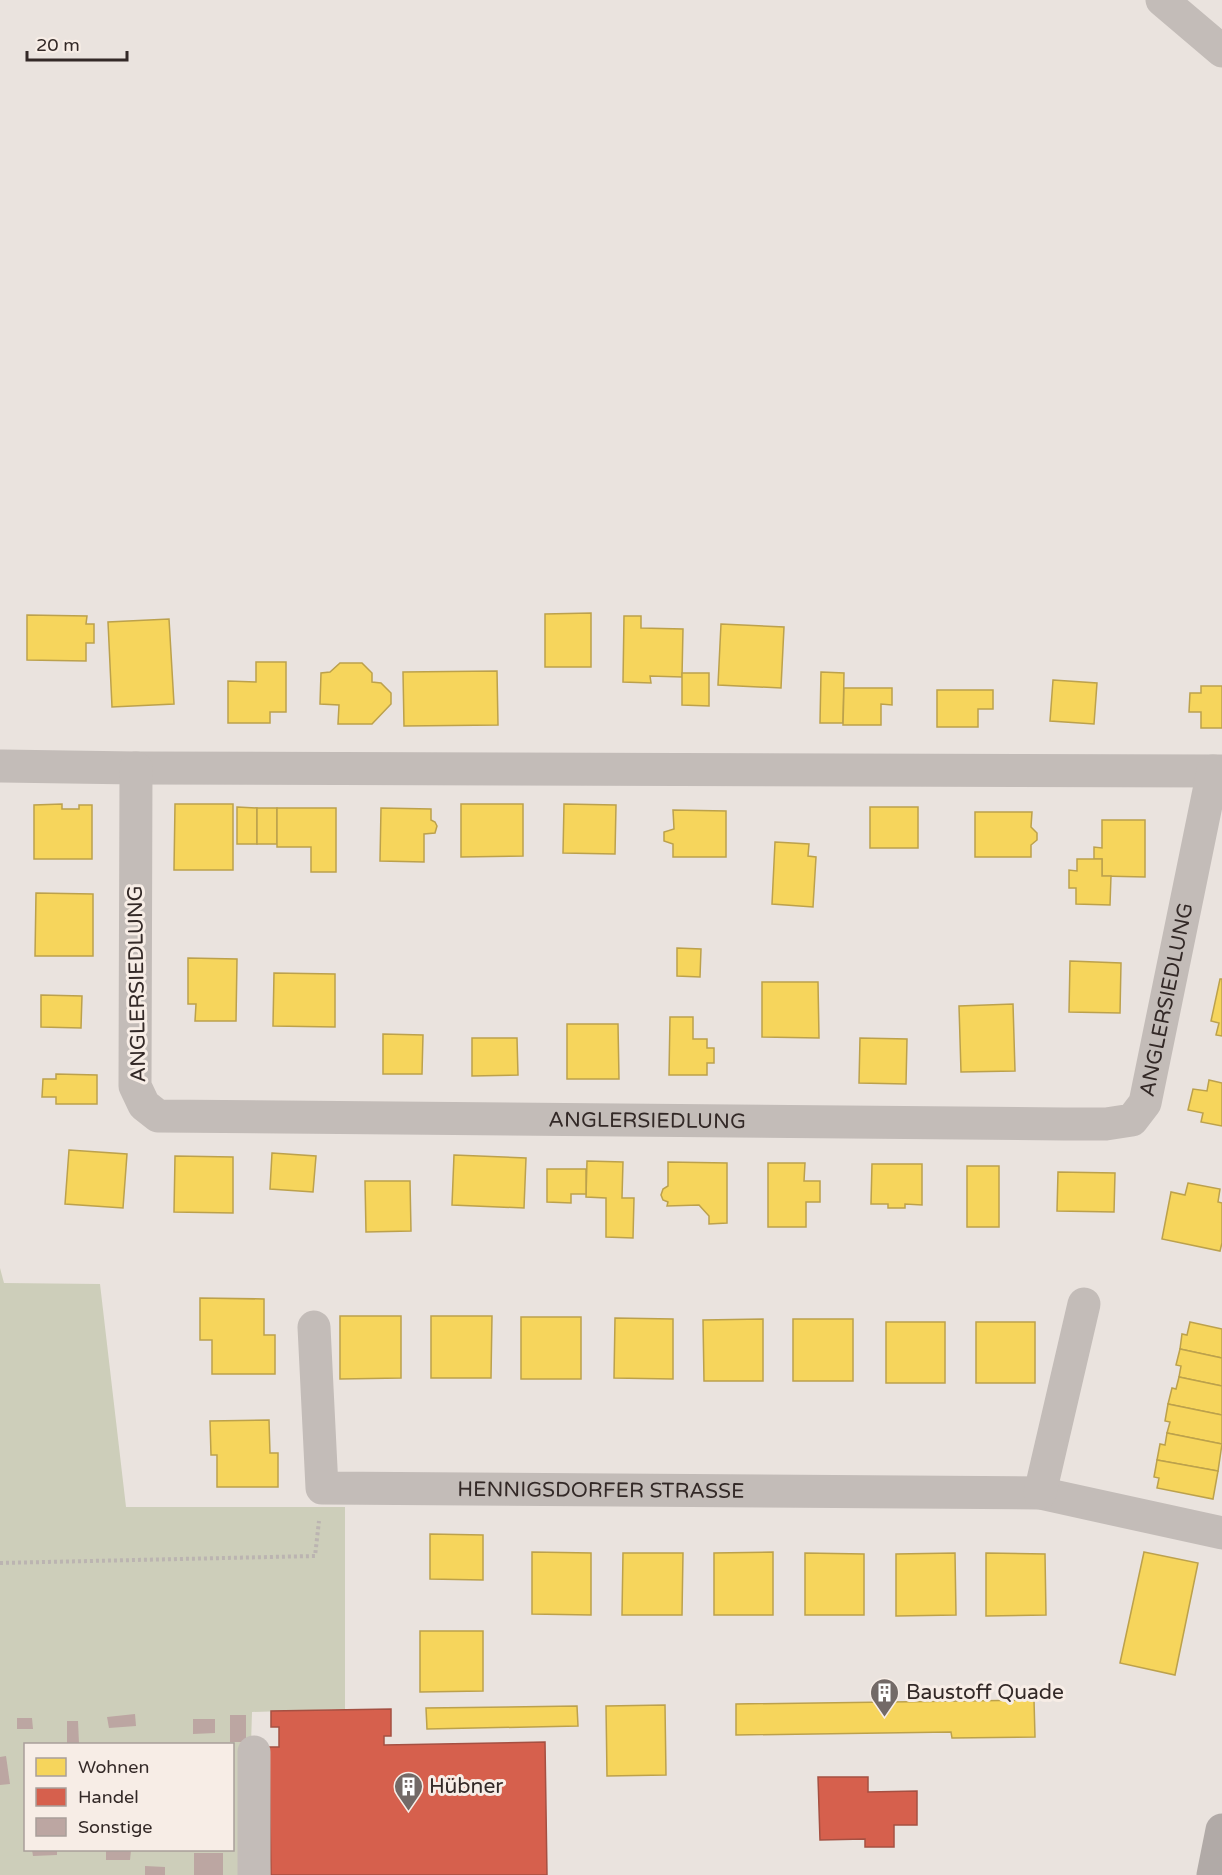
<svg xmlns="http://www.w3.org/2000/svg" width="1222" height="1875" font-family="'Varela Round',sans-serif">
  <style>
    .green { fill: #cdceba; fill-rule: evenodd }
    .homes { fill: #f6d55c; stroke: #bca14c; stroke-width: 1.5 }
    .shops { fill: #d6604d; stroke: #a55042; stroke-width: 1.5 }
    .building { fill: #bca6a2 }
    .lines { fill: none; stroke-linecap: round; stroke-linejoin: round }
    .path { stroke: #bbb4b1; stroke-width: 4; stroke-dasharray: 3 3; stroke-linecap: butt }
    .minor { stroke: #c3bcb8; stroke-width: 33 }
    .major { stroke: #b1aaa7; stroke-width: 33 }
    .labels { text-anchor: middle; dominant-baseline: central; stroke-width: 6; stroke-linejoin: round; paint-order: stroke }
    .street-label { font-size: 21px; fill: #332927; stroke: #f7ede6 }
    .poi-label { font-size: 21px; fill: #332927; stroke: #f7ede6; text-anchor: start }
  </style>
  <rect width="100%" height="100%" fill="#eae3de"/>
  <!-- green -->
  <path class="green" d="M0,1268L4,1283L100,1284L126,1507H345V1709L252,1712L247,1875H0ZM26,1744H232V1850H26Z"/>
  <!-- homes -->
  <g class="homes">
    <path d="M591,613V667H545V614Z"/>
    <path d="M27,615L87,616L86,624H94V643H86V661L27,660Z"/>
    <path d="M624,616H641V628L683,629L682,677L650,676L651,683L623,682Z"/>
    <path d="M169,619L174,704L112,707L108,622Z"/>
    <path d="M721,624L784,627L781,688L718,685Z"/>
    <path d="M256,662H286V712H270V723H228V681L256,682Z"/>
    <path d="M340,663H362L372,673V682L381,683L391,693V704L372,724H338L339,705L320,704L321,673L330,672Z"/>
    <path d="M497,671L498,725L404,726L403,672Z"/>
    <path d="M821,672L844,673L843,723H820Z"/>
    <path d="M682,673H709V706L682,705Z"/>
    <path d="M1053,680L1097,683L1094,724L1050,721Z"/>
    <path d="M1201,686H1222V728H1201V712H1189L1190,693H1201Z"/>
    <path d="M844,688H892V705L881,704V725H843Z"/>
    <path d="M937,690H993V709H978V727H937Z"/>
    <path d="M62,804V809H79V805H92V859H34V805Z"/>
    <path d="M175,804H233V870H174Z"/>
    <path d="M461,804H523V856L461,857Z"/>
    <path d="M564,804L616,805L615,854L563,853Z"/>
    <path d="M237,807L257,808V844H237Z"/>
    <rect x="870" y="807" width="48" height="41"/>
    <rect x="257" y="808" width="20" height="36"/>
    <path d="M277,808H336V872H311V847H277Z"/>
    <path d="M381,808L431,809V820L435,822L437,826L435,833L424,834V862L380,861Z"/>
    <path d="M673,810L726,811V857H673V844L664,841V832L674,829Z"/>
    <path d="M975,812H1032L1031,827L1037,833V840L1031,845V857H975Z"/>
    <path d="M1102,820H1145V877L1102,876V859H1094V847L1102,848Z"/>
    <path d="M775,842L809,844L808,856L816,857L813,907L772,904Z"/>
    <path d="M1077,859H1102V876H1111L1110,905L1076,904V888H1069V870L1077,871Z"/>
    <path d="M36,893L93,894V956H35Z"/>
    <path d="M677,948L701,949L700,977L677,976Z"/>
    <path d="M188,958L237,959L236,1021H195L196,1004H188Z"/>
    <path d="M1070,961L1121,963L1120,1013L1069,1012Z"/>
    <path d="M274,973L335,974V1027L273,1026Z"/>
    <path d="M1220,979H1222V1036L1216,1035L1219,1023L1211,1021Z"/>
    <path d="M762,982H818L819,1038L762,1037Z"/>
    <path d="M41,995L82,996L81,1028L41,1027Z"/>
    <path d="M1013,1004L1015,1071L961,1072L959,1006Z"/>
    <path d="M670,1017H693V1039H707V1048H714V1063H707V1075H669Z"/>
    <path d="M567,1024H618L619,1079H567Z"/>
    <path d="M383,1034L423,1035L422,1074H383Z"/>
    <path d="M472,1038H517L518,1075L472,1076Z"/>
    <path d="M860,1038L907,1039L906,1084L859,1083Z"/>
    <path d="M56,1074L97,1075V1104H56V1097H42L43,1079H56Z"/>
    <path d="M1209,1080L1222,1083V1126L1201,1122L1203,1113L1188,1110L1193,1089L1207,1091Z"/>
    <path d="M69,1150L127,1154L123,1208L65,1204Z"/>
    <path d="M272,1153L316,1156L313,1192L270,1189Z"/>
    <path d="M454,1155L526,1158L524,1208L452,1205Z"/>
    <path d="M175,1156L233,1157V1213L174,1212Z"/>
    <path d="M587,1161L623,1162L622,1198H634L633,1238L606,1237V1198L586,1197Z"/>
    <path d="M668,1162L727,1163V1223L709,1224V1216L699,1205L667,1206L668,1202L663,1200L661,1195L663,1189L668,1186Z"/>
    <path d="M768,1163H805L804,1181H820V1202H806V1227H768Z"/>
    <path d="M872,1164H922V1205L905,1204V1208H888V1204H871Z"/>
    <rect x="967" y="1166" width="32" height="61"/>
    <path d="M547,1169H586V1194H571V1203L547,1202Z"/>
    <path d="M1058,1172L1115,1173L1114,1212L1057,1211Z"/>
    <path d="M365,1181H410L411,1231L366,1232Z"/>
    <path d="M1188,1183L1220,1189L1218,1202L1222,1203V1243L1220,1251L1162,1239L1171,1192L1185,1195Z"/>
    <path d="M200,1298L264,1299V1335H275V1374H212V1340H200Z"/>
    <path d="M340,1316H401V1378L340,1379Z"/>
    <path d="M431,1316H492L491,1378H431Z"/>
    <rect x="521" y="1317" width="60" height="62"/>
    <path d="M615,1318L673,1319V1379L614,1378Z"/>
    <path d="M763,1319V1381H704L703,1320Z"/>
    <rect x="793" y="1319" width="60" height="62"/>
    <rect x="886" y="1322" width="59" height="61"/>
    <rect x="976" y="1322" width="59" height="61"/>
    <path d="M1190,1322L1222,1329V1358L1180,1349L1182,1334L1187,1335Z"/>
    <path d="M1180,1349L1222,1358V1386L1179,1377L1181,1366L1176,1365Z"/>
    <path d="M1179,1377L1222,1386V1415L1168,1404L1172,1388L1176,1389Z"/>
    <path d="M1168,1404L1222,1415V1444L1167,1433L1170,1422L1165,1421Z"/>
    <path d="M269,1420L270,1453H278V1487H217V1455H211L210,1421Z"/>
    <path d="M1167,1433L1222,1444L1218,1471L1157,1460L1160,1444L1165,1445Z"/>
    <path d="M1157,1460L1218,1471L1213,1499L1157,1488L1159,1478L1154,1477Z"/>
    <path d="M430,1534L483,1535V1580L430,1579Z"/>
    <path d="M532,1552L591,1553V1615L532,1614Z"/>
    <path d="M773,1552V1615H714V1553Z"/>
    <path d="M1144,1552L1198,1563L1175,1675L1120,1663Z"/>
    <path d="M623,1553H683L682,1615H622Z"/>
    <path d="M805,1553L864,1554V1615H805Z"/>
    <path d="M955,1553L956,1615L896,1616V1554Z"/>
    <path d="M986,1553L1045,1554L1046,1615L986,1616Z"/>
    <path d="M420,1631H483V1691L420,1692Z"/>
    <path d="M1034,1700L1035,1737L952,1738L951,1732L736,1735V1704Z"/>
    <path d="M665,1705L666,1775L607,1776L606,1706Z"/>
    <path d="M577,1706L578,1726L427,1729L426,1708Z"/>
  </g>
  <!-- shops -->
  <g class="shops">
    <path d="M391,1709V1736H384V1745L545,1742L547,1875H271L269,1747H279V1727H271V1711Z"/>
    <path d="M818,1777H868V1792L917,1791V1825H894V1847H865V1839L820,1840Z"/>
  </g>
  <!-- building -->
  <g class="building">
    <path d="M135,1714L136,1726L109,1728L107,1717Z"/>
    <rect x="230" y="1715" width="16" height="27"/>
    <path d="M17,1718H32L33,1729H17Z"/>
    <path d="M193,1719H215V1733L193,1734Z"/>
    <path d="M67,1721H78L79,1744H67Z"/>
    <path d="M6,1756L10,1784L0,1785V1757Z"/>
    <path d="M32,1850H57V1855L33,1856Z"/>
    <path d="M106,1850H131L130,1860H106Z"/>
    <rect x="194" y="1853" width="29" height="22"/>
    <path d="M145,1866L165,1867V1875H145Z"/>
  </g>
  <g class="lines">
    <!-- path -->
    <path class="path" d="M0,1563L315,1556L319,1521"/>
    <!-- minor -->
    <g class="minor">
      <path d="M1162,0L1222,51"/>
      <path d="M2,766L136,768L1222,771"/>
      <path id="s1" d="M136,768L135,1086L144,1105L158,1116L1065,1124H1106L1132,1120L1145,1103L1213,771"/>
      <path id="s2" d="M314,1327L322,1488L1040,1493L1222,1533"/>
      <path d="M1040,1493L1084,1304"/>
      <path d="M254,1875V1752"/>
    </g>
    <!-- major -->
    <path class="major" d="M1213,1875L1222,1830"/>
  </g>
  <!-- icons -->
  <defs>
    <symbol id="building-pin" viewBox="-11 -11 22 30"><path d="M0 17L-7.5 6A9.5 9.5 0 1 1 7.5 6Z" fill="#736a67" stroke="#f7ede6"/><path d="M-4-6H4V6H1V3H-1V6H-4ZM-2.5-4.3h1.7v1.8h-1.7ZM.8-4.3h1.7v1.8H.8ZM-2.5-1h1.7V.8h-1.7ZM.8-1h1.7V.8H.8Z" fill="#fff"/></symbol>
  </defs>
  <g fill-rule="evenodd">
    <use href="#building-pin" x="868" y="1676" width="33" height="45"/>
    <use href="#building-pin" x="392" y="1770" width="33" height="45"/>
  </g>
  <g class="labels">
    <!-- street labels -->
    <g class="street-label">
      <text transform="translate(137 984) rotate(-91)">ANGLERSIEDLUNG</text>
      <text stroke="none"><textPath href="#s1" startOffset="1458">ANGLERSIEDLUNG</textPath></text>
      <text stroke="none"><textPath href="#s1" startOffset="846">ANGLERSIEDLUNG</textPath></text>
      <text stroke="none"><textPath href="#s2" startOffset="440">HENNIGSDORFER STRASSE</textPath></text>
    </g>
    <!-- poi labels -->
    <g class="poi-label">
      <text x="906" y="1692">Baustoff Quade</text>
      <text x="429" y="1786">Hübner</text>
    </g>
  </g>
  <!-- legend -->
  <rect x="24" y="1743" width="210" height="108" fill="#f7ede6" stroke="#a99f9a" stroke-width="1.5"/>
  <rect x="36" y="1758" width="30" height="18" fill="#f6d55c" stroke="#a99f9a" stroke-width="1.5"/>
  <text x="78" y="1773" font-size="18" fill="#332927">Wohnen</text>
  <rect x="36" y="1788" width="30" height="18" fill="#d6604d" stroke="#a99f9a" stroke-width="1.5"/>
  <text x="78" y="1803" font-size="18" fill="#332927">Handel</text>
  <rect x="36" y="1818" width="30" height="18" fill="#bca6a2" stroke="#a99f9a" stroke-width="1.5"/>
  <text x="78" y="1833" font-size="18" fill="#332927">Sonstige</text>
  <!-- scale -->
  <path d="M27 51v9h100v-9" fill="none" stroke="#332927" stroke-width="3"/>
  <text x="36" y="51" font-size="18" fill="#332927" stroke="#f7ede6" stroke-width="4.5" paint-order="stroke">20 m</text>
</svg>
